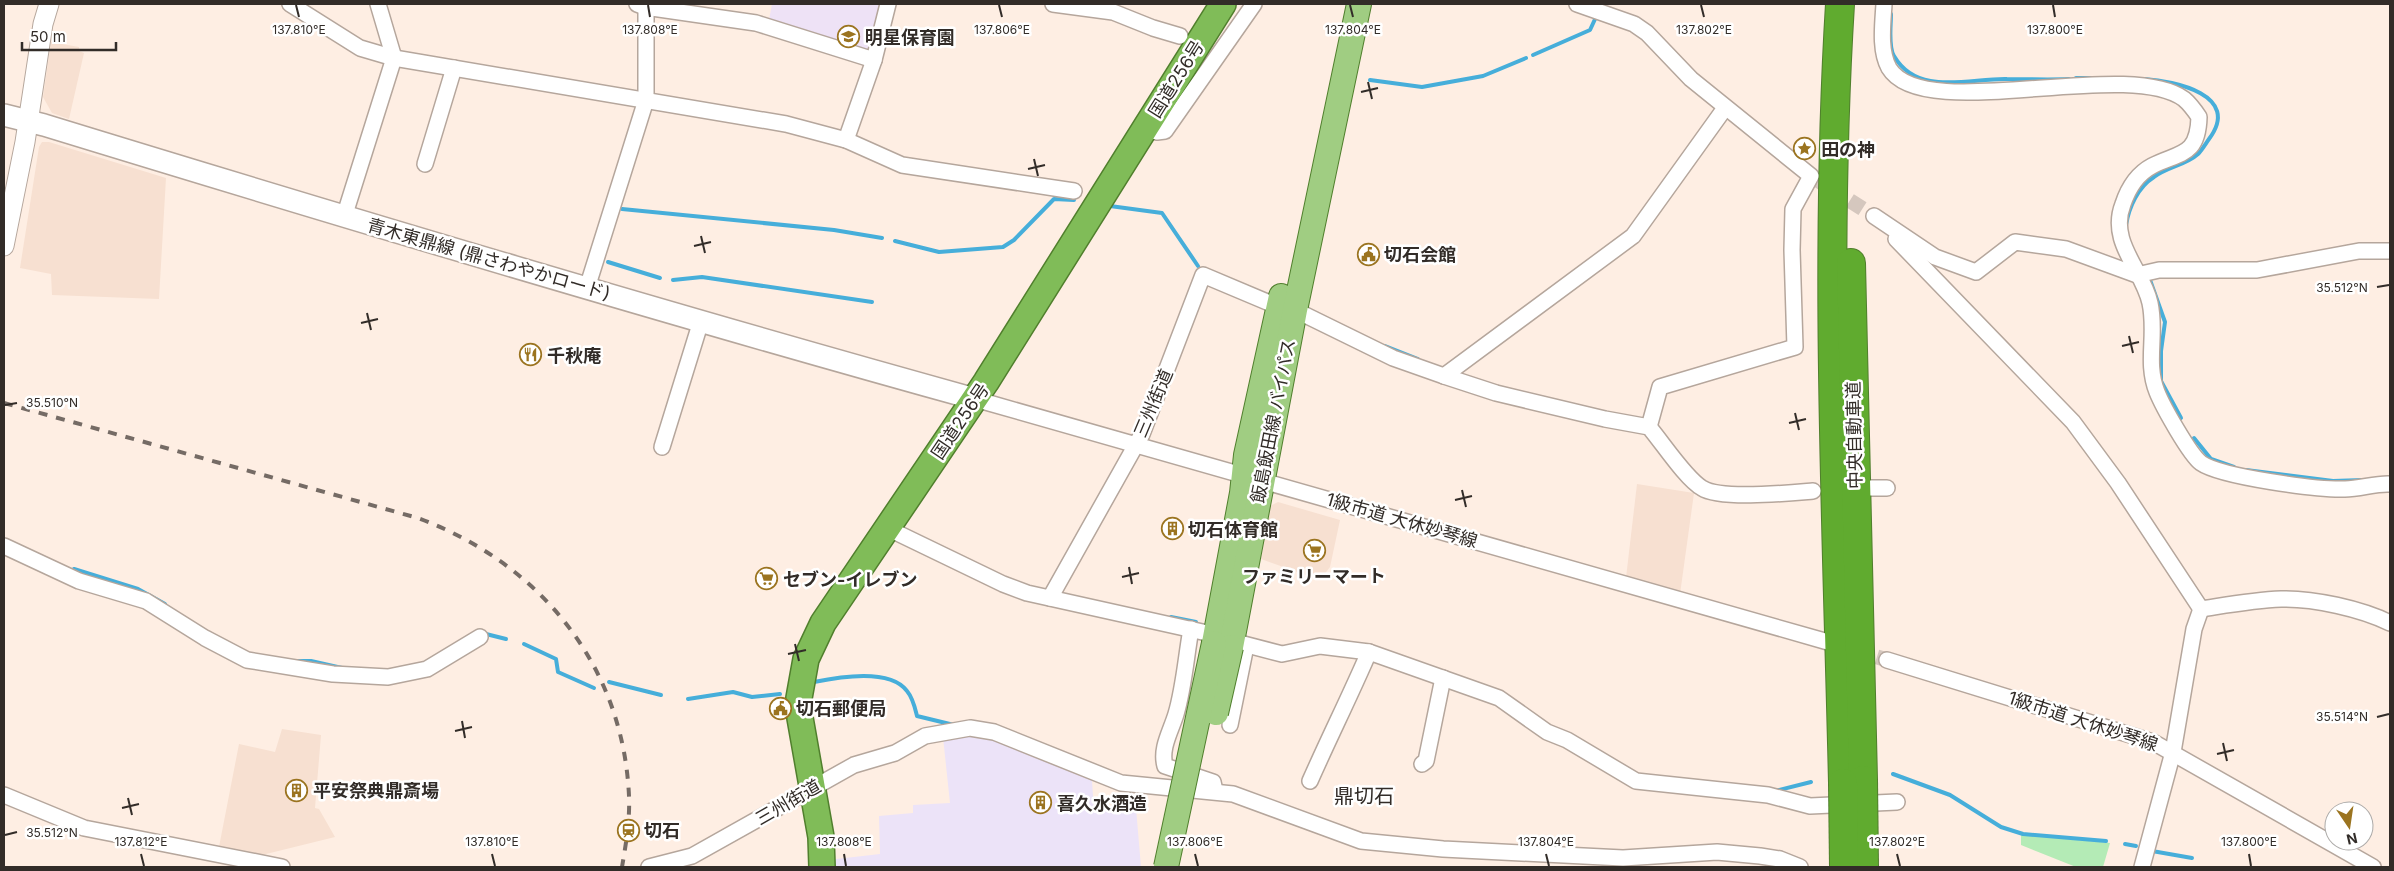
<svg xmlns="http://www.w3.org/2000/svg" width="2394" height="871" font-family="Inter,'Noto Sans JP',sans-serif">
  <style>
    .built { fill: #f7e0d1 }
    .industrial { fill: #ece3f8 }
    .education { fill: #eee2f6 }
    .green { fill: #b4ebb6 }
    .lines { fill: none; stroke-linecap: round; stroke-linejoin: round }
    .stream { stroke: #46aeda; stroke-width: 4 }
    .minor-tunnel { stroke: #d5c7be; stroke-width: 15; stroke-dasharray: 15 8; stroke-linecap: butt }
    .minor-casing { stroke: #b5a69c; stroke-width: 18 }
    .tertiary-casing { stroke: #b5a69c; stroke-width: 21 }
    .secondary-casing { stroke: #b5a69c; stroke-width: 24 }
    .primary-casing { stroke: #507f2d; stroke-width: 26 }
    .trunk-casing { stroke: #507f2d; stroke-width: 28 }
    .motorway-casing { stroke: #507f2d; stroke-width: 30 }
    .minor { stroke: #fff; stroke-width: 15 }
    .tertiary { stroke: #fff; stroke-width: 19 }
    .secondary { stroke: #fff; stroke-width: 21 }
    .primary { stroke: #a0cd82; stroke-width: 24 }
    .trunk { stroke: #80bc58; stroke-width: 25 }
    .motorway { stroke: #60ab2f; stroke-width: 28 }
    .rail { stroke: #756b65; stroke-width: 4; stroke-dasharray: 9 9; stroke-linecap: butt }
    .primary-bridge-casing { stroke: #507f2d; stroke-width: 26; stroke-linecap: butt }
    .motorway-bridge-casing { stroke: #507f2d; stroke-width: 30; stroke-linecap: butt }
    .primary-bridge { stroke: #a0cd82; stroke-width: 24 }
    .motorway-bridge { stroke: #60ab2f; stroke-width: 28 }
    .ticks { fill: none; stroke: #322c28; stroke-width: 2 }
    .labels { text-anchor: middle; dominant-baseline: central; stroke-width: 5; stroke-linejoin: round; paint-order: stroke }
    .poi-label { font-size: 18px; font-weight: bold; fill: #322c28; stroke: #fff; text-anchor: start }
    .street-label { font-size: 18px; fill: #322c28; stroke: #fff }
    .quarter-label { font-size: 20px; fill: #322c28; stroke: #fff }
    .ticks-label { font-size: 12px; text-anchor: middle; fill: #322c28; stroke: #fff; stroke-width: 5; stroke-linejoin: round; paint-order: stroke }
  </style>
  <rect width="100%" height="100%" fill="#feeee3"/>
  <!-- built -->
  <g class="built">
    <path d="M51,42L79,47V51L84,53L69,119L52,113L43,97Z"/>
    <path d="M42,142H49L166,178L159,299L52,295L51,274L20,268L39,147Z"/>
    <path d="M1637,484L1694,493L1680,594L1626,578Z"/>
    <path d="M1278,502L1340,520L1330,567L1320,580L1261,559L1270,506Z"/>
    <path d="M282,729L321,735L315,808L319,809L335,837L262,855L219,847L239,744L275,752Z"/>
  </g>
  <!-- industrial -->
  <path class="industrial" d="M970,734L989,736L1062,765L1092,781L1094,810L1136,808L1141,867H828V860L880,854L879,816L913,813V805L950,803L943,737Z"/>
  <!-- education -->
  <path class="education" d="M772,4H885L873,54L769,20Z"/>
  <!-- green -->
  <path class="green" d="M2021,835H2023L2110,843L2103,867H2076L2021,845Z"/>
  <g class="lines">
    <!-- stream -->
    <g class="stream">
      <path d="M1891,14C1891,26 1888,47 1894,56C1918,97 1969,78 2007,79C2028,79 2048,80 2069,79"/>
      <path d="M1533,55L1590,30L1596,17"/>
      <path d="M2076,78H2107"/>
      <path d="M1370,80L1422,87L1483,76L1526,58"/>
      <path d="M1110,206L1162,213L1198,266"/>
      <path d="M622,209L834,230L882,238"/>
      <path d="M2126,225C2129,207 2138,187 2154,177C2167,167 2186,165 2198,154C2202,150 2206,143 2209,139C2242,95 2175,81 2144,79"/>
      <path d="M895,241L939,252L1003,247L1014,240L1054,199L1074,200"/>
      <path d="M608,262L660,278"/>
      <path d="M673,280L702,277L872,302"/>
      <path d="M2150,280L2165,322L2161,351V381L2181,418"/>
      <path d="M1385,346L1418,359"/>
      <path d="M2194,438L2211,459L2234,467"/>
      <path d="M2246,470L2333,481L2363,480"/>
      <path d="M74,569L138,589L165,604"/>
      <path d="M1171,617L1196,622"/>
      <path d="M482,633L506,639"/>
      <path d="M524,644L556,659L558,672L594,688"/>
      <path d="M295,661H311L342,668"/>
      <path d="M609,682L661,695"/>
      <path d="M814,682C838,677 890,668 907,691C913,698 915,708 917,716L954,725"/>
      <path d="M688,699L733,692L752,697L780,694"/>
      <path d="M1893,774L1950,795L2001,827L2023,834L2106,841"/>
      <path d="M1775,791L1811,782"/>
      <path d="M2125,844L2136,846"/>
      <path d="M2152,851L2192,858"/>
    </g>
    <!-- minor-tunnel -->
    <g class="minor-tunnel">
      <path d="M1811,176L1874,216"/>
      <path d="M1855,650L1887,660"/>
    </g>
    <defs>
      <g id="minor">
        <path d="M290,4L360,48L394,58L786,124L846,140L902,165L1074,191"/>
        <path d="M637,4L645,7L756,23L874,60"/>
        <path d="M1053,4L1113,12L1153,28L1180,36"/>
        <path d="M1577,4L1634,24L1647,33L1691,79L1811,176L1793,209L1792,250L1795,347L1660,387L1649,427"/>
        <path d="M1884,4C1883,23 1879,50 1889,68C1923,125 2126,57 2184,99C2190,104 2195,111 2199,117C2198,157 2179,152 2152,166C2137,174 2128,189 2123,204C2108,242 2143,270 2150,303C2157,335 2145,362 2157,392C2163,407 2190,455 2201,463C2221,477 2319,490 2345,489C2360,489 2376,483 2390,484"/>
        <path d="M1145,129L1157,132L1165,131L1254,4"/>
        <path d="M846,140L874,60L888,4"/>
        <path d="M425,164L454,68"/>
        <path d="M1874,216L1935,257L1976,272L2015,242L2066,249L2137,275L2159,270H2257L2359,251H2390"/>
        <path d="M344,217L394,58L378,4"/>
        <path d="M1896,239L2073,422L2118,483L2201,609"/>
        <path d="M587,288L646,100V4"/>
        <path d="M1295,310L1393,358L1444,376L1496,393L1605,419L1649,427C1662,442 1686,479 1702,488C1720,500 1789,493 1813,491"/>
        <path d="M1444,376L1633,236L1725,108"/>
        <path d="M975,399L1828,642"/>
        <path d="M662,447L701,321"/>
        <path d="M1870,488H1887"/>
        <path d="M887,528L1003,584L1027,593L1216,635"/>
        <path d="M4,546L79,581L146,601L205,638L247,660L333,674L388,677L427,669L480,637"/>
        <path d="M1050,598L1142,434L1203,275L1279,307"/>
        <path d="M2201,609C2227,605 2254,600 2281,599C2313,598 2362,609 2390,623"/>
        <path d="M1191,629C1186,657 1184,687 1176,714C1171,731 1160,748 1165,766L1213,782L1215,791"/>
        <path d="M1232,641L1282,654L1320,646L1369,652L1499,698L1547,732L1567,740L1636,781L1768,795L1810,806L1897,802"/>
        <path d="M1887,660L2153,742L2373,867"/>
        <path d="M1230,725L1246,646"/>
        <path d="M1422,764L1426,761L1443,678"/>
        <path d="M1310,781C1329,738 1350,696 1369,652"/>
        <path d="M4,795L84,828L282,867"/>
        <path d="M649,867L692,856L854,765L895,753L925,736L970,728L994,732L1121,783L1233,794L1361,841L1443,849L1623,858L1717,852L1760,856L1780,859L1800,867"/>
        <path d="M2142,867L2173,752L2194,629L2201,609"/>
      </g>
      <path id="tertiary" d="M4,246L25,142L43,24L49,4"/>
      <path id="secondary" d="M4,115L44,125C354,220 664,313 975,399"/>
      <g id="primary">
        <path d="M1214,643L1242,493L1246,455L1281,296"/>
        <path d="M1231,647L1295,310L1359,4"/>
      </g>
      <path id="trunk" d="M822,867L821,837L800,718L799,698L806,659L823,623L986,382L1223,4"/>
      <g id="motorway">
        <path d="M1840,4C1824,263 1837,523 1843,783"/>
        <path d="M1851,263L1863,780"/>
      </g>
    </defs>
    <!-- minor casing -->
    <use href="#minor" class="minor-casing"/>
    <!-- tertiary casing -->
    <use href="#tertiary" class="tertiary-casing"/>
    <!-- secondary casing -->
    <use href="#secondary" class="secondary-casing"/>
    <!-- primary casing -->
    <use href="#primary" class="primary-casing"/>
    <!-- trunk casing -->
    <use href="#trunk" class="trunk-casing"/>
    <!-- motorway casing -->
    <use href="#motorway" class="motorway-casing"/>
    <!-- minor -->
    <use href="#minor" class="minor"/>
    <!-- tertiary -->
    <use href="#tertiary" class="tertiary"/>
    <!-- secondary -->
    <use href="#secondary" class="secondary"/>
    <!-- primary -->
    <use href="#primary" class="primary"/>
    <!-- trunk -->
    <use href="#trunk" class="trunk"/>
    <!-- motorway -->
    <use href="#motorway" class="motorway"/>
    <!-- rail -->
    <path class="rail" d="M4,403L418,518C539,563 623,664 629,796C630,820 626,844 622,867"/>
    <defs>
      <g id="primary-bridge">
        <path d="M1216,713L1231,647"/>
        <path d="M1166,867L1214,643"/>
      </g>
      <g id="motorway-bridge">
        <path d="M1863,780L1864,867"/>
        <path d="M1843,783L1844,867"/>
      </g>
    </defs>
    <!-- primary-bridge casing -->
    <use href="#primary-bridge" class="primary-bridge-casing"/>
    <!-- motorway-bridge casing -->
    <use href="#motorway-bridge" class="motorway-bridge-casing"/>
    <!-- primary-bridge -->
    <use href="#primary-bridge" class="primary-bridge"/>
    <!-- motorway-bridge -->
    <use href="#motorway-bridge" class="motorway-bridge"/>
  </g>
  <!-- ticks -->
  <path class="ticks" d="M296,5L299,17M648,5L650,17M999,5L1002,17M1350,5L1353,17M1701,5L1704,17M2053,5L2055,17M1368,82L1372,99M1361,92L1378,88M1034,159L1038,176M1028,169L1045,165M701,236L705,253M694,246L711,242M2377,287L2389,285M367,313L371,330M361,323L378,319M2129,336L2133,353M2122,346L2139,342M5,405L17,403M1795,413L1799,430M1789,423L1806,419M1462,490L1466,507M1455,500L1472,496M1129,567L1132,584M1122,577L1139,573M795,644L799,661M788,654L806,650M2377,717L2389,714M462,721L465,738M455,731L472,727M2223,743L2227,761M2217,754L2234,750M128,798L132,815M122,808L139,804M5,835L17,832M141,854L144,866M492,854L495,866M844,854L846,866M1195,854L1198,866M1546,854L1549,866M1897,854L1900,866M2249,854L2251,866"/>
  <!-- icons -->
  <defs>
    <symbol id="school-ring" viewBox="-11 -11 22 22"><circle r="9.5" fill="#fff" stroke="#9b7420" stroke-width="1.5"/><path d="M0-5L7-2L0 1L-7-2ZM-4 1L0 2.5L4 1V4Q0 6-4 4Z" fill="#9b7420"/></symbol>
    <symbol id="sight-ring" viewBox="-11 -11 22 22"><circle r="9.5" fill="#fff" stroke="#9b7420" stroke-width="1.5"/><path d="M0-6L1.8-2.2L6-1.7L2.9 1.2L3.7 5.4L0 3.3L-3.7 5.4L-2.9 1.2L-6-1.7L-1.8-2.2Z" fill="#9b7420"/></symbol>
    <symbol id="civic-ring" viewBox="-11 -11 22 22"><circle r="9.5" fill="#fff" stroke="#9b7420" stroke-width="1.5"/><path d="M-.6-6.5H3V-4.5H.6V-3L4-1V1h2V6H-6V1h2V-1L-.6-3ZM-1.2 2.5V6h2.4V2.5Z" fill="#9b7420"/></symbol>
    <symbol id="restaurant-ring" viewBox="-11 -11 22 22"><circle r="9.5" fill="#fff" stroke="#9b7420" stroke-width="1.5"/><path d="M-5-6h1v4h1v-4h1v4h1v-4h1v5L-1.5 .5V6h-2V.5L-5-1ZM5-6V6H3V1.5H1.5Q1.5-4 5-6Z" fill="#9b7420"/></symbol>
    <symbol id="building-ring" viewBox="-11 -11 22 22"><circle r="9.5" fill="#fff" stroke="#9b7420" stroke-width="1.5"/><path d="M-4-6H4V6H1V3H-1V6H-4ZM-2.5-4.3h1.7v1.8h-1.7ZM.8-4.3h1.7v1.8H.8ZM-2.5-1h1.7V.8h-1.7ZM.8-1h1.7V.8H.8Z" fill="#9b7420"/></symbol>
    <symbol id="supermarket-ring" viewBox="-11 -11 22 22"><circle r="9.5" fill="#fff" stroke="#9b7420" stroke-width="1.5"/><path d="M-6-5.5h2.5l.6 2H6L4.5 2H-2.5L-4.4-4H-6ZM-1.5 3.2a1.3 1.3 0 1 0 .1 0ZM3 3.2a1.3 1.3 0 1 0 .1 0Z" fill="#9b7420"/></symbol>
    <symbol id="station-ring" viewBox="-11 -11 22 22"><circle r="9.5" fill="#fff" stroke="#9b7420" stroke-width="1.5"/><path d="M-3-6H3Q5-6 5-4V2Q5 4 3 4L4.5 6H3L1.5 4h-3L-3 6H-4.5L-3 4Q-5 4-5 2V-4Q-5-6-3-6ZM-3.5-4v3h7v-3ZM-3.5 1v1.5H-2V1ZM2 1v1.5H3.5V1Z" fill="#9b7420"/></symbol>
  </defs>
  <g fill-rule="evenodd">
    <use href="#school-ring" x="836" y="24" width="25" height="25"/>
    <use href="#sight-ring" x="1792" y="136" width="25" height="25"/>
    <use href="#civic-ring" x="1356" y="242" width="25" height="25"/>
    <use href="#restaurant-ring" x="518" y="342" width="25" height="25"/>
    <use href="#building-ring" x="1160" y="516" width="25" height="25"/>
    <use href="#supermarket-ring" x="1302" y="538" width="25" height="25"/>
    <use href="#supermarket-ring" x="754" y="566" width="25" height="25"/>
    <use href="#civic-ring" x="768" y="696" width="25" height="25"/>
    <use href="#building-ring" x="284" y="778" width="25" height="25"/>
    <use href="#building-ring" x="1028" y="790" width="25" height="25"/>
    <use href="#station-ring" x="616" y="818" width="25" height="25"/>
  </g>
  <g class="labels">
    <!-- poi labels -->
    <g class="poi-label">
      <text x="865" y="37">明星保育園</text>
      <text x="1821" y="149">田の神</text>
      <text x="1384" y="254">切石会館</text>
      <text x="547" y="355">千秋庵</text>
      <text x="1188" y="529">切石体育館</text>
      <text x="1314" y="576" text-anchor="middle">ファミリーマート</text>
      <text x="783" y="579">セブン-イレブン</text>
      <text x="796" y="708">切石郵便局</text>
      <text x="313" y="790">平安祭典鼎斎場</text>
      <text x="1057" y="803">喜久水酒造</text>
      <text x="644" y="830">切石</text>
    </g>
    <!-- street labels -->
    <g class="street-label">
      <text transform="translate(1176 79) rotate(-58)">国道256号</text>
      <text transform="translate(489 259) rotate(16)">青木東鼎線 (鼎さわやかロード)</text>
      <text transform="translate(1153 403) rotate(-67)">三州街道</text>
      <text transform="translate(960 421) rotate(-56)">国道256号</text>
      <text transform="translate(1273 421) rotate(-79)">飯島飯田線 バイパス</text>
      <text transform="translate(1854 435) rotate(-91)">中央自動車道</text>
      <text transform="translate(1402 520) rotate(16)">1級市道 大休妙琴線</text>
      <text transform="translate(2083 721) rotate(18)">1級市道 大休妙琴線</text>
      <text transform="translate(788 802) rotate(-30)">三州街道</text>
    </g>
    <!-- quarter labels -->
    <g class="quarter-label">
      <text x="1364" y="796">鼎切石</text>
    </g>
  </g>
  <g class="ticks-label">
    <text x="299" y="34">137.810°E</text>
    <text x="650" y="34">137.808°E</text>
    <text x="1002" y="34">137.806°E</text>
    <text x="1353" y="34">137.804°E</text>
    <text x="1704" y="34">137.802°E</text>
    <text x="2055" y="34">137.800°E</text>
    <text x="2342" y="292">35.512°N</text>
    <text x="52" y="407">35.510°N</text>
    <text x="2342" y="721">35.514°N</text>
    <text x="52" y="837">35.512°N</text>
    <text x="141" y="846">137.812°E</text>
    <text x="492" y="846">137.810°E</text>
    <text x="844" y="846">137.808°E</text>
    <text x="1195" y="846">137.806°E</text>
    <text x="1546" y="846">137.804°E</text>
    <text x="1897" y="846">137.802°E</text>
    <text x="2249" y="846">137.800°E</text>
  </g>
  <!-- border -->
  <rect width="2394" height="871" fill="none" stroke="#322c28" stroke-width="10"/>
  <!-- north arrow -->
  <g transform="translate(2349 826) rotate(167)"><circle r="24" fill="#ffffff" stroke="#adaba9"/>
  <path d="M0-4L9 19L0 12L-9 19Z" fill="#9b7420"/>
  <text y="-8" font-size="14" font-weight="bold" text-anchor="middle" fill="#322c28">N</text>
  </g>
  <!-- scale -->
  <path d="M22 42v8h94v-8" fill="none" stroke="#322c28" stroke-width="2.5"/>
  <text x="30" y="42" font-size="15" fill="#322c28" stroke="#ffffff" stroke-width="4" paint-order="stroke">50 m</text>
</svg>
